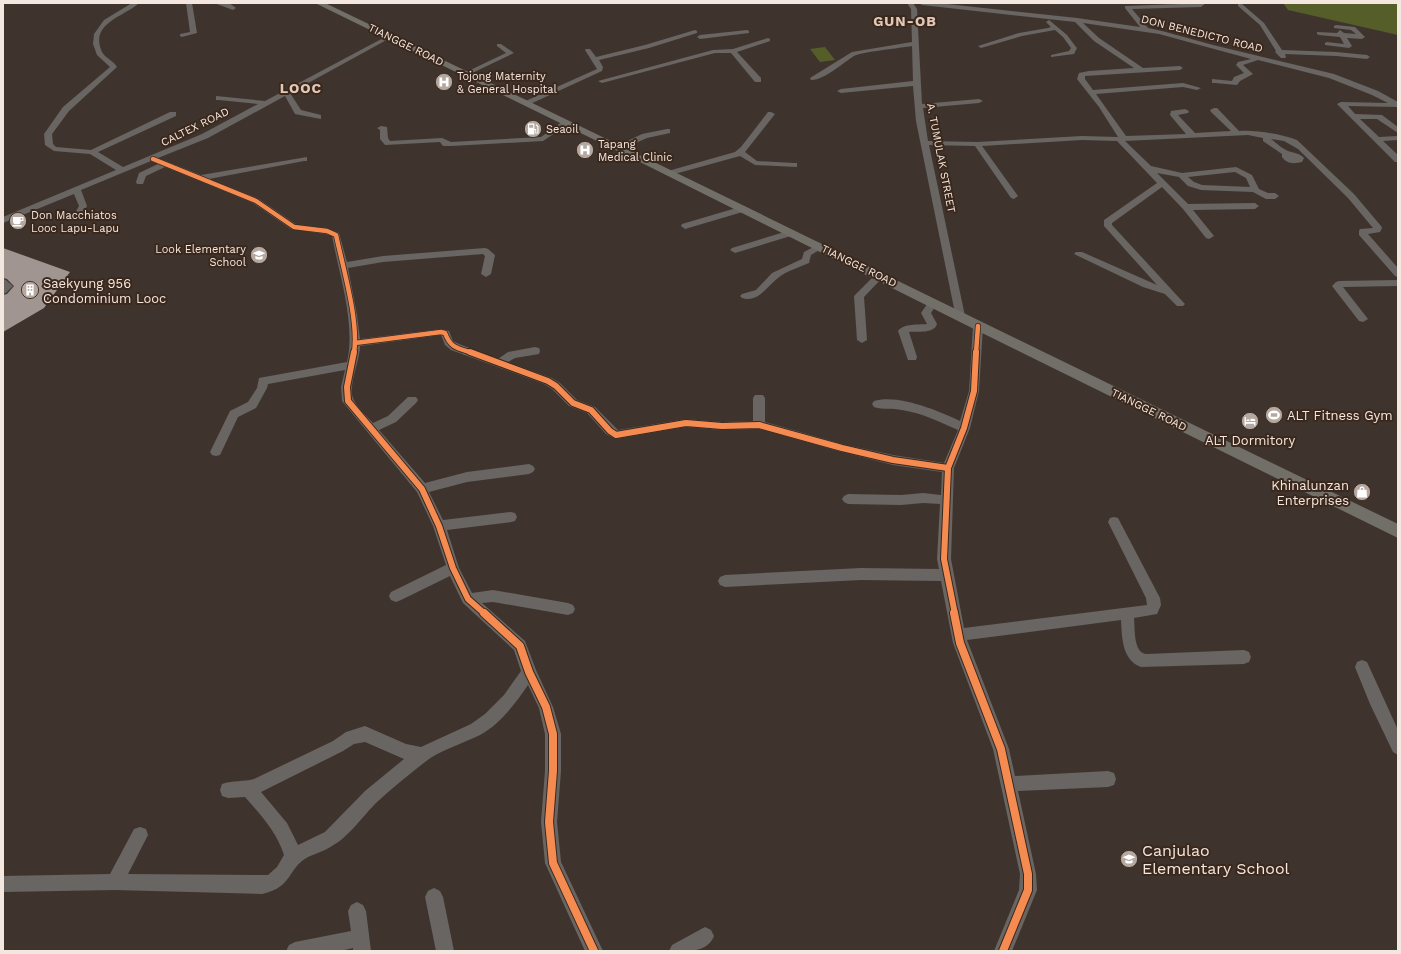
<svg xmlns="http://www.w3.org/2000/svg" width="1401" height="954" font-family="'Work Sans',sans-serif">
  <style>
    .green { fill: #555d28 }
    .building { fill: #a19592 }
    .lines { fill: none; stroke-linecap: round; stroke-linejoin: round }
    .minor { fill: #696562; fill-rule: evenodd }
    .major { fill: #726f69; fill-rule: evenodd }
    .cycleway-far2-casing { stroke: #3b281d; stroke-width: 6 }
    .cycleway-far1-casing { stroke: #3b281d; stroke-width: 8 }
    .cycleway-casing { stroke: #3b281d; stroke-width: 10 }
    .cycleway-far2 { stroke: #f68b52; stroke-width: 4.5 }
    .cycleway-far1 { stroke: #f68b52; stroke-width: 6 }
    .cycleway { stroke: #f68b52; stroke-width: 8 }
    .labels { text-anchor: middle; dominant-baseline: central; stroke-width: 4; stroke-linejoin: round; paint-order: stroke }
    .far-street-label { font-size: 11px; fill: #f4e7df; stroke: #3b281d }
    .far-poi-label { font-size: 11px; fill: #f4e7df; stroke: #3b281d; text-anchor: start }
    .poi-label { font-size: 13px; fill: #f4e7df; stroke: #3b281d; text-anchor: start }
    .far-district-label { font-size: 14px; font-weight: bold; letter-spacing: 1px; fill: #e1c8b9; stroke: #3b281d }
    .near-poi-label { font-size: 16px; fill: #f4e7df; stroke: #3b281d; text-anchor: start }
  </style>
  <rect width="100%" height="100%" fill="#3f342d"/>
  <!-- green -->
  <g class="green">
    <path d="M1283,3H1398V35L1288,10Z"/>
    <path d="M825,47L835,60L820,62L810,49Z"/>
  </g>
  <!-- building -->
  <path class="building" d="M3,248L70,272L44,308L3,332V295L7,294L14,286L7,279L3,278Z"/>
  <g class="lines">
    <!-- minor -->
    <g class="minor">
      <path d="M132,3H139C124,17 89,23 102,52C105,58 114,61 117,67L69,111L52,134L53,144L56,147L91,150L170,112H176V116L98,152L123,167L202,134L258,104L219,100H216V96L265,101L387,36L392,37L290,93L301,110L321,115V119L295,114L285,96L208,138L158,158L201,175L307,157V161H304L209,179L259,199L297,225L327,228L339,233L347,262L383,256L485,248L488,249L495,255L491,274L486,277L481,274L485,256L483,254L383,262L348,268L357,315L360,339L441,329L449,331L453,341L459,344L498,359L508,352L535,347L539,348L540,351L539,354L515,358L508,362L552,378L560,383L577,400L595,407L618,430L686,419L722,422L753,421V398L755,395H763L765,398V422L842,444L893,455L944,463L958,430C940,422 922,413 902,410C893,408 883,410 874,407L872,404L874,401C899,394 938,411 960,421L969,391L973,326L978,323L982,324L983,326L979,391L970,428L954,468L951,559L964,628L1147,605L1146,598L1108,522L1110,518L1114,517L1118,518L1160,598L1161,605L1157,614L1134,618C1135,628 1133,654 1147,654L1244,650L1249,652L1251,657L1249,662L1244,664L1141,667C1122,660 1122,638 1121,620L967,640L1009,749L1015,776L1108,771L1114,773L1116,779L1114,785L1108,787L1018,791L1036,874L1037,890L1012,951H994L1019,890L1020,874L993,749L953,643L941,581L861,580L725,587L720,585L718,581L720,577L725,575L861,568L939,569L937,559L940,504L923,503L901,505L848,504L844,502L842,499L844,496L848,494L901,495L923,493L941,495L942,472L893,465L842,452L759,429L722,430L686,427L616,439L606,434L587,413L569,406L552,389L544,384L451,350L445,345L441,335L360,346C360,361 348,385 353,398C356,407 367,416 373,423L388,416L408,397H416L418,400L416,403L396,422L379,430L425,483L467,472L529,464L533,466L535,469L533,472L529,474L467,482L429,492L443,520L511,512L515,513L517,517L515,521L511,522L447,530L459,568L472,593L493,590L568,603L573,605L575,609L573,613L568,615L493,602L482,603L525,641L536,670L553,707L561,734V771L557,822L561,862L603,951H585L545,863L541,822L545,771V734L539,708L528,685C515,704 500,724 480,735C464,743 438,751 425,762C408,775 391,789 376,803C365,814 347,838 335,844C327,850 317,853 308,857C287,868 294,887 262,894L115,890L3,892V876L110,874L134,829L140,827L146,829L148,835L128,874L268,875L277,867L284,855C277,832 260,814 245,797L228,798L222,796L220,790L222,784C233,780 244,782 254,779L333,741L346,732L365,726L406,744L421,747L471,724L485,714L504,695L521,671L514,650L463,603L450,576L401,600L396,602L391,600L389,596L391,592L446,565L433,526L417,492L342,401L341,387L345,370L268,384L267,388L256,408L238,417L220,455L216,456L212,455L210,452L230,411L248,402L257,388L259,378L347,362C356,324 339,274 332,236L325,234L291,229L253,203L165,167L146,176L143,184H137L136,182L139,173L158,164L151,161L81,190L87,206L82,215H76L75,213L79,206L74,194L3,223V217L116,170L90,154L54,151L45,145L44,134L63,107L110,67L97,55L93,44L94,34L104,20ZM365,742L404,759L365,791L325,832L298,845L287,823L261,792L343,751L354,744Z"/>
      <path d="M186,3H192L197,33L182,37L180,36V34L190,32Z"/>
      <path d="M214,3H229L236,8L233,10Z"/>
      <path d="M907,3H913L917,9L922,104L979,99L983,101L979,103L923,108L928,141L977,142L1082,136L1118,137L1099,107L1077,79L1079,73L1089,71L1134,68L1094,41L1075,22L922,5L919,3H938L1077,18L1140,27L1125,8V6L1206,3L1201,7L1132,9L1148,28L1162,31L1213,45L1334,74L1378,91L1398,102V107L1348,106L1355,114L1382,115L1398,127V133L1377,119H1360L1379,137L1398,136V140L1383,141L1398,155V162H1395L1337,104L1341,102L1388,103L1372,95L1329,78L1258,60L1243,65L1253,74L1240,81L1237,85L1215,83H1212V79L1232,81L1234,77L1244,73L1236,65L1238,62L1251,59L1159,34L1083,23L1099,38L1143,68L1180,66L1183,68L1180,70L1085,76V79L1093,90L1183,83L1201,88L1197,90L1183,87L1096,94L1126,136L1186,134L1170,115L1171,111L1185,109L1189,111L1188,113L1178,115L1195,133L1231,131L1211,112L1210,110L1214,108H1217L1239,131C1258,130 1280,134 1297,140L1354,194L1381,226L1382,228L1380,232L1368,234L1398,268V277L1395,276L1359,235V231L1360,229L1373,228L1348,198L1298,149L1284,141L1271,139C1276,143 1283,149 1288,151C1294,153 1299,153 1304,158L1302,162C1294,164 1287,164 1282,157V154L1263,141V138L1248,135L1125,141L1151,166L1182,173L1236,167L1252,175L1259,189L1268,193H1275L1279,196L1275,199H1266L1253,192L1201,190L1188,186L1179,177L1157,173L1188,204L1255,203L1259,206L1255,209L1193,210L1214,236L1209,239L1206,238L1183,209L1162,187L1112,223V225L1183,302L1185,304L1183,306H1177L1165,294L1143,287L1074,254L1076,252H1082L1157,285L1104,226V220L1157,183L1117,141L1082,140L982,146L1018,196L1014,199L1011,198L975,146L929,145L965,316L960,319L956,318L916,121L913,86L841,93L837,91L841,89L913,81L912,46C901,48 861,52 854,56C844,62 823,81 811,80L810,78L852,52L912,42L911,9ZM1235,172L1246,178L1250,187L1202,185L1194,182L1188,177Z"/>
      <path d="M1238,4H1242L1264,23L1282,50L1336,52L1367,55L1370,57L1367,59L1336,56L1285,54L1286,57L1285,58H1281L1275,52L1276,51L1260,25L1238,6Z"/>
      <path d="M1049,20L1067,35L1076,47L1077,48L1074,54L1051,57V55L1069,51L1071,48L1063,37L1055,30L1022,36L981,48L978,46L1019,33L1048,28L1051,27L1046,22Z"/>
      <path d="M1336,25L1355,27L1365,37L1362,39L1347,38L1352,46L1349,48L1325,45V43L1327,42L1344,44L1340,37L1319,35L1317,34V32L1337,33L1340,30L1344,33L1356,34L1351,30L1334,28V26Z"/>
      <path d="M695,30L697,31V33L649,48L599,60L603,67L602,71L528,105H525L521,103L597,69L585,50L586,49H590L596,57L645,45Z"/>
      <path d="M747,30L749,31V33L700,39L697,37L700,35Z"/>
      <path d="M768,38L770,39V41L737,52L761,78V82H755L731,53H715L602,83L598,81L713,50L733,49Z"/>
      <path d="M497,44H501L514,53L468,75H464V73L506,53L497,46Z"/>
      <path d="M768,112H771L775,114L745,152L757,161L794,163H797V167L755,165L740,156L671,175L667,173L668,171L735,152L741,147Z"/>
      <path d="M563,121H566L570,123L543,141L451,146H443L440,142L385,145L380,139V130L377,128L381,126L387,127L388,138L390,141L442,138L451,142L541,137Z"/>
      <path d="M667,129H670V133L647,138L620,150H614L613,148L642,134Z"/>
      <path d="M743,206L747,209L746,211L685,229L681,226L682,224Z"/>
      <path d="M791,230L796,233L794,235L735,253L730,250L732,248Z"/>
      <path d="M819,244L824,247L811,255L809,263C800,267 786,271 778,278C767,286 759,303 742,298L740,296L742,294L756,290L772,273L802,259L804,252Z"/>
      <path d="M879,273L884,276L864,297L867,340L862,343L857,340L854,296L876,274Z"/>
      <path d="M3,279L6,280L13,286L6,293L3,294Z"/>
      <path d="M1398,280V286L1343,287L1368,319L1363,322L1359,321L1332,286L1336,282L1339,281Z"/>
      <path d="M933,299L938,302L931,313L937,324C934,334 918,331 909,332L917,357L916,360H908L898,331C904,323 918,325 927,324L921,313L930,300Z"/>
      <path d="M1362,660L1367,662L1398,730V755L1393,752L1370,704L1355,667L1357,662Z"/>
      <path d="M434,888L440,891L443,897L454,951H436L425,897L428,891Z"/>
      <path d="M357,902L363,905L366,911L371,951H353V948L340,951H286L289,945L295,942L351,931L348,911L351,905Z"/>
      <path d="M705,927L711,930L714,936C707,954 685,951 669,951L672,945Z"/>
    </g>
    <!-- major -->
    <path class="major" d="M315,3H325C683,175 1040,351 1398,524V538L974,329L646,165Z"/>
    <defs>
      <g id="cycleway-far2">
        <path d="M153,159L256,201L294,227L327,231L336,235C343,268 359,321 354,353"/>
        <path d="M355,343L441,332L445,333C451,349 458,348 473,353"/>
        <path d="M976,353L978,326"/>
      </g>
      <g id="cycleway-far1">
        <path d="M354,352L347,387L348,401L422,489L439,526L453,568L468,599L485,614"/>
        <path d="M470,352L548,381L556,386L573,403L591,410L610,431L616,435L686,423L722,426L759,425L842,448L893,460L948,468"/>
        <path d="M955,614L944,559L948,468L964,428L974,391L976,352"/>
      </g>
      <g id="cycleway">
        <path d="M484,613L520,646L529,672L546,707L553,734V771L549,822L553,863L594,951"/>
        <path d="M954,613L960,643L1001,749L1028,874V890L1003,951"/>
      </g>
    </defs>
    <!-- cycleway-far2 casing -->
    <use href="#cycleway-far2" class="cycleway-far2-casing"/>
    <!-- cycleway-far1 casing -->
    <use href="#cycleway-far1" class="cycleway-far1-casing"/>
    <!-- cycleway casing -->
    <use href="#cycleway" class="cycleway-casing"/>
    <!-- cycleway-far2 -->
    <use href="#cycleway-far2" class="cycleway-far2"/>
    <!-- cycleway-far1 -->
    <use href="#cycleway-far1" class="cycleway-far1"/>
    <!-- cycleway -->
    <use href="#cycleway" class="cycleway"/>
  </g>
  <!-- icons -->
  <defs>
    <symbol id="hospital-disc" viewBox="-11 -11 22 22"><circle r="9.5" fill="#b5a8a1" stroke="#3b281d"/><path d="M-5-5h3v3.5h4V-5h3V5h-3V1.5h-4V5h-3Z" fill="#fff"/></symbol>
    <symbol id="fuel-disc" viewBox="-11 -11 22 22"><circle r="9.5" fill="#b5a8a1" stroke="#3b281d"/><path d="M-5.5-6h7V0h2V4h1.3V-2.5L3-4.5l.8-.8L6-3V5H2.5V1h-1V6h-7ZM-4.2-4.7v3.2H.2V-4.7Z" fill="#fff"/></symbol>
    <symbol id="cafe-disc" viewBox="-11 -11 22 22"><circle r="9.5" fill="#b5a8a1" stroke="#3b281d"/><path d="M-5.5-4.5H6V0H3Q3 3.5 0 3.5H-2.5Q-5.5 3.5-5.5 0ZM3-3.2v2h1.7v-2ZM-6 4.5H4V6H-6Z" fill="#fff"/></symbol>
    <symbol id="school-disc" viewBox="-11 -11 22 22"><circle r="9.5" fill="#b5a8a1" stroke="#3b281d"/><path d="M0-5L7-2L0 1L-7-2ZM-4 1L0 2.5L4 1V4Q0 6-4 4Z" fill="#fff"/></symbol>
    <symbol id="building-disc" viewBox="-11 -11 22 22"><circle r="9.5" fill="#b5a8a1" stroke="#3b281d"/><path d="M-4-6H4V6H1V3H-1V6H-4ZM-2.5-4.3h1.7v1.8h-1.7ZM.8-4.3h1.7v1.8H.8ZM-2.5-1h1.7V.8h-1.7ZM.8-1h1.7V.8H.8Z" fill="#fff"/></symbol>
    <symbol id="stadium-disc" viewBox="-11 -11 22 22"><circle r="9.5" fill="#b5a8a1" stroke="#3b281d"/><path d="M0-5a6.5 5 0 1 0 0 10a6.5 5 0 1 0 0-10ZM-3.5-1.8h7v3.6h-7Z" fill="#fff"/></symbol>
    <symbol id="hotel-disc" viewBox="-11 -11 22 22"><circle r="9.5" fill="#b5a8a1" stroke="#3b281d"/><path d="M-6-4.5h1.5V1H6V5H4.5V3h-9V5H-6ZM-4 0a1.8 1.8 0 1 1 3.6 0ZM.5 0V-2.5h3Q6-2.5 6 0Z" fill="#fff"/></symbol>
    <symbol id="shop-disc" viewBox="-11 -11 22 22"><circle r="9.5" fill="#b5a8a1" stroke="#3b281d"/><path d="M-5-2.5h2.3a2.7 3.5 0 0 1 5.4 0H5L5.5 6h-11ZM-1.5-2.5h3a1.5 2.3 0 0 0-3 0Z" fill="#fff"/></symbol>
  </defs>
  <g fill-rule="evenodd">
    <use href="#hospital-disc" x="434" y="72" width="20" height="20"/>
    <use href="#fuel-disc" x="523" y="119" width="20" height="20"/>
    <use href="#hospital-disc" x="575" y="140" width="20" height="20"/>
    <use href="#cafe-disc" x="8" y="211" width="20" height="20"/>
    <use href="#school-disc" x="249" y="245" width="20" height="20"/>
    <use href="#building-disc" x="20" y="280" width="20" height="20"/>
    <use href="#stadium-disc" x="1264" y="405" width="20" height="20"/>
    <use href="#hotel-disc" x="1240" y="411" width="20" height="20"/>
    <use href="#shop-disc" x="1352" y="482" width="20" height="20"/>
    <use href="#school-disc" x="1119" y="849" width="20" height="20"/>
  </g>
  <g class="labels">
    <!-- far-street labels -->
    <g class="far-street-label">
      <text transform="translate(1202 34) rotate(14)">DON BENEDICTO ROAD</text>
      <text transform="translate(406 45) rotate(26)">TIANGGE ROAD</text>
      <text transform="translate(195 127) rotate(-26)">CALTEX ROAD</text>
      <text transform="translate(941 158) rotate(79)">A. TUMULAK STREET</text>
      <text transform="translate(859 266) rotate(26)">TIANGGE ROAD</text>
      <text transform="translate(1149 410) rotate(26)">TIANGGE ROAD</text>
    </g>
    <!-- far-poi labels -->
    <g class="far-poi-label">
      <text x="457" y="76">Tojong Maternity<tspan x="457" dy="13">&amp; General Hospital</tspan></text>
      <text x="546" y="129">Seaoil</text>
      <text x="598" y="144">Tapang<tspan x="598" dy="13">Medical Clinic</tspan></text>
      <text x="31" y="215">Don Macchiatos<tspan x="31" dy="13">Looc Lapu-Lapu</tspan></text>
      <text x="246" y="249" text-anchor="end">Look Elementary<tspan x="246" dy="13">School</tspan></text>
    </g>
    <!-- poi labels -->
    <g class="poi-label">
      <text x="43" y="283">Saekyung 956<tspan x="43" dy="15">Condominium Looc</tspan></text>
      <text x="1287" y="415">ALT Fitness Gym</text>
      <text x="1250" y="440" text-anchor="middle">ALT Dormitory</text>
      <text x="1349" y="485" text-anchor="end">Khinalunzan<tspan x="1349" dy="15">Enterprises</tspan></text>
    </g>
    <!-- far-district labels -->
    <g class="far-district-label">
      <text x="905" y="21">GUN-OB</text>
      <text x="301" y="88">LOOC</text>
    </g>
    <!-- near-poi labels -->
    <g class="near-poi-label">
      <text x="1142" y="850">Canjulao<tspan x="1142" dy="18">Elementary School</tspan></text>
    </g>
  </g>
  <!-- border -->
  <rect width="1401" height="954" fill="none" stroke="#f4e7df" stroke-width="8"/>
</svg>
